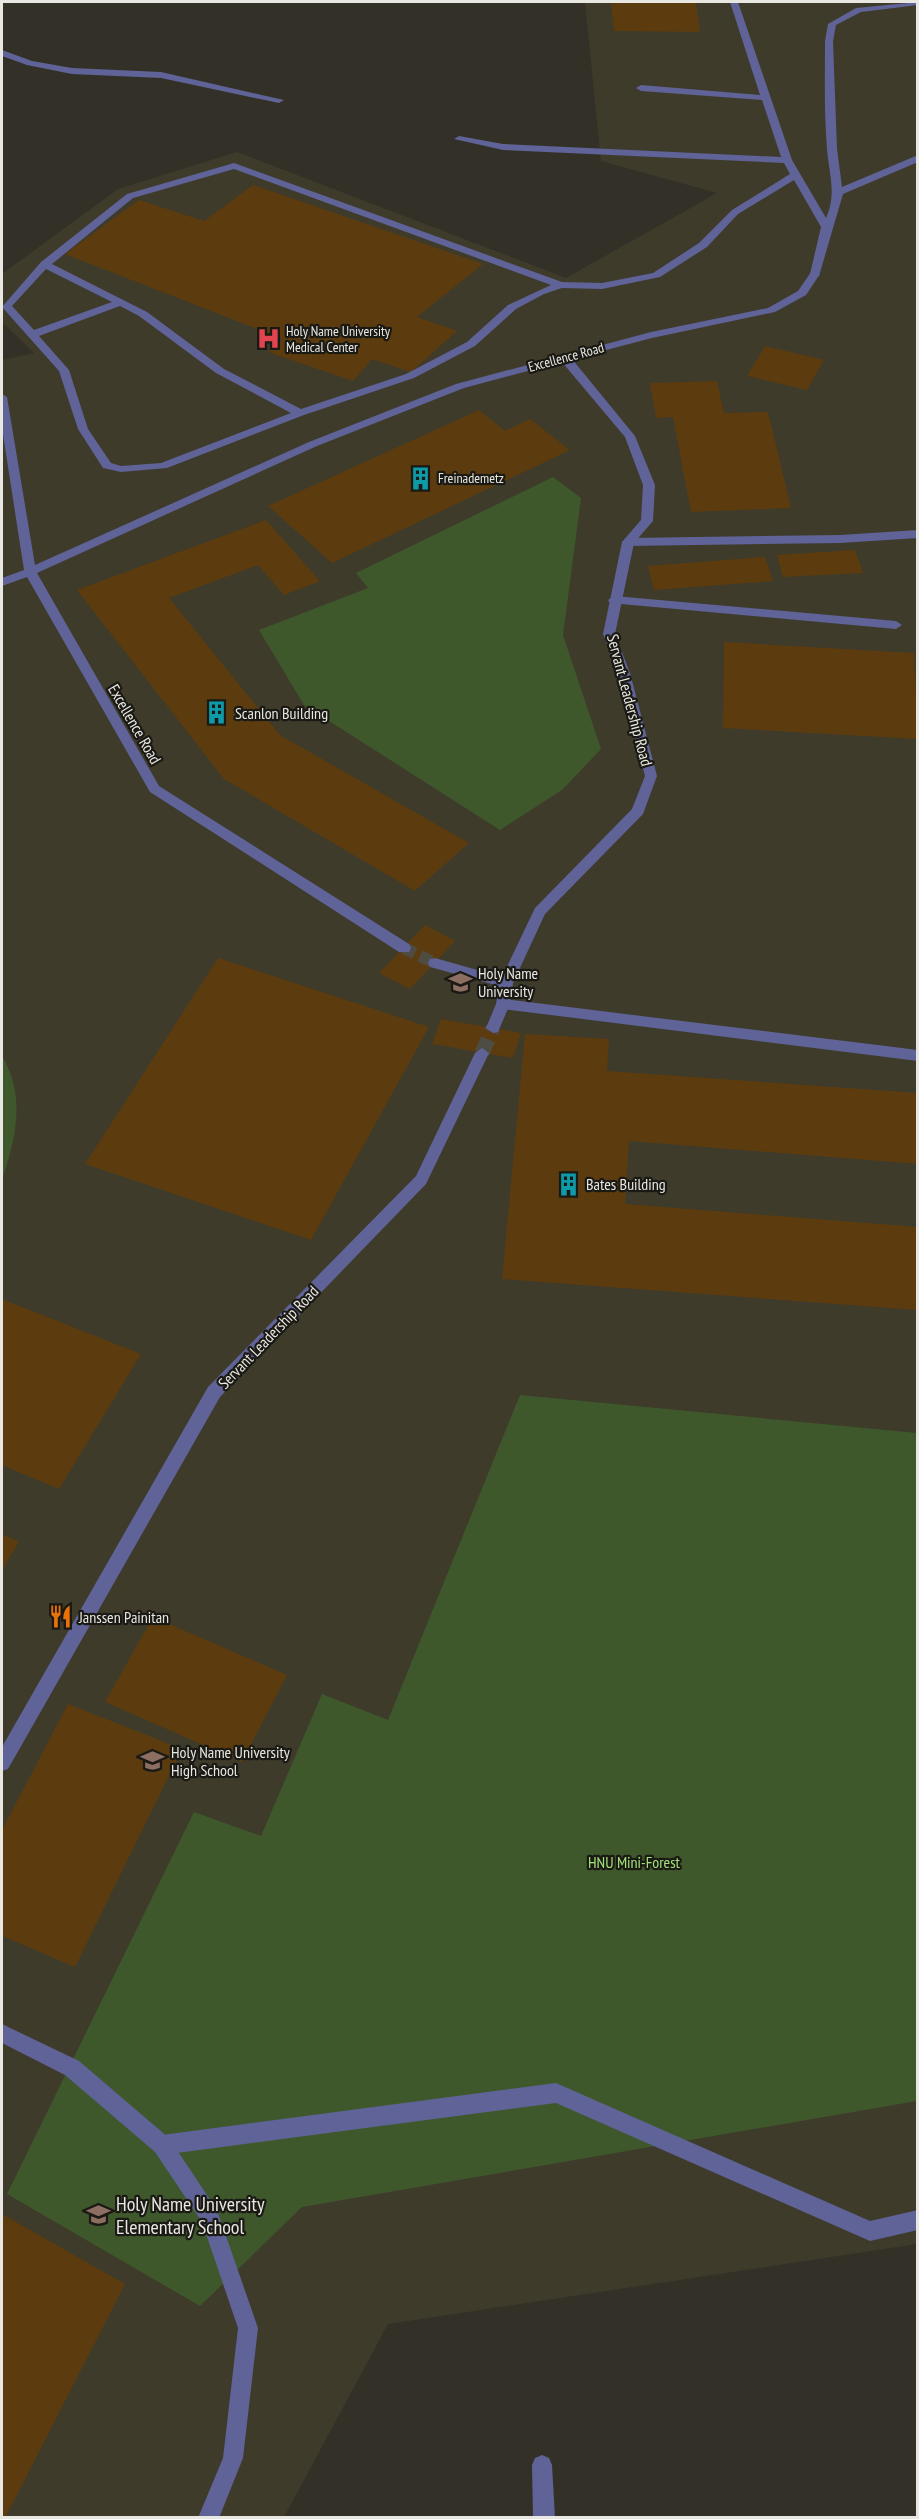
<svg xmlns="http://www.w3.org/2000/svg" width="919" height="2519" font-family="'PT Sans Narrow',sans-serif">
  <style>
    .built { fill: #3e3b2b }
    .green { fill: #3e582c }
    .building { fill: #5c3c0f }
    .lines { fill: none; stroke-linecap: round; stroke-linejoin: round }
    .minor-tunnel-far1 { stroke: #4e4c43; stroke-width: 12; stroke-dasharray: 12 6; stroke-linecap: butt }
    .minor-tunnel { stroke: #4e4c43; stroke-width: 15; stroke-dasharray: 15 8; stroke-linecap: butt }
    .service { fill: #5f6397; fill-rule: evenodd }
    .minor { fill: #5f6397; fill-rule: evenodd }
    .labels { text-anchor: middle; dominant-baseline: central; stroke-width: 4.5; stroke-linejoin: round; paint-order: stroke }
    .far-poi-label { font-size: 14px; fill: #e9e7e1; stroke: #1a1914; text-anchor: start }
    .far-street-label { font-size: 14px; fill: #e9e7e1; stroke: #1a1914 }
    .street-label { font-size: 16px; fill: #e9e7e1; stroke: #1a1914 }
    .poi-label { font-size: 16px; fill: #e9e7e1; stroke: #1a1914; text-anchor: start }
    .park-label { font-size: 16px; fill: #a2e176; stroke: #1a1914 }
    .near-poi-label { font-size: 20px; fill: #e9e7e1; stroke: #1a1914; text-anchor: start }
  </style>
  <rect width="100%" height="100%" fill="#333127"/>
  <!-- built -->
  <path class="built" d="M585,2H917V2244L388,2324L284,2517H2V360L34,353L2,322V274L118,189L237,152L566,278L717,193L601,161Z"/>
  <!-- green -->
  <g class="green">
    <path d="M553,477L581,498L563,635L601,749L562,790L500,830L304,705L259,630L368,588L356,573Z"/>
    <path d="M2,1056C26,1096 16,1139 2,1179Z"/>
    <path d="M520,1395L917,1433V2101L302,2207L200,2306L7,2194L194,1812L261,1836L322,1694L388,1720Z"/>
  </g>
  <!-- building -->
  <g class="building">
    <path d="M611,2H696L700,32L614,31Z"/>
    <path d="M253,185L483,264L417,317L457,331L411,372L372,359L353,381L268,352L283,339L65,254L139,200L204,221Z"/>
    <path d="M765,346L824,360L807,390L747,376Z"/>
    <path d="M717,381L724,413L768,412L791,508L691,512L673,417L656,418L650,383Z"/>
    <path d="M479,410L505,431L530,419L570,450L332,563L268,506Z"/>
    <path d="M266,520L320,581L284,595L258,565L169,598L280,735L469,843L415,891L224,779L77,590Z"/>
    <path d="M855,550L863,573L783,577L777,555Z"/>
    <path d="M765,557L773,581L654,590L648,566Z"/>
    <path d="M724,642L914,653L918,739L723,728Z"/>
    <path d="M425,925L455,941L410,989L379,973Z"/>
    <path d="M218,958L429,1027L311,1240L85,1164Z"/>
    <path d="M441,1019L521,1033L513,1058L432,1044Z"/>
    <path d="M525,1034L609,1039L607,1071L918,1093V1164L629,1141L625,1204L918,1227V1310L502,1279Z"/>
    <path d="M2,1299L141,1354L59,1489L2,1465Z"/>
    <path d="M2,1534L19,1542L2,1570Z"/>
    <path d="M153,1617L287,1675L242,1762L105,1702Z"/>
    <path d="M68,1704L182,1749L75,1967L2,1936V1830Z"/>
    <path d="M2,2214L125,2284L5,2518H2Z"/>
  </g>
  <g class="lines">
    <!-- minor-tunnel-far1 -->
    <path class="minor-tunnel-far1" d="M404,948L435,963"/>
    <!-- minor-tunnel -->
    <path class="minor-tunnel" d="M482,1053L493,1028"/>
    <!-- service -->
    <g class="service">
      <path d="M730,2H738L792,160L826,218C837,194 829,174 827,149C824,113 825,77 825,41L828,24L856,8L918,2V5L861,12L836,25L833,41L837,149L842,187L918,155V162L843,194L819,276L810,274L821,227L794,180L738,214L707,247L660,277L602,289L562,288L544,294L516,309L475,346L414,378L304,415L167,468L121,472L103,468L78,429L59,371L2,307L41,262L127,194L234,163L562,282L602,283L653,273L699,243L732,210L790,174L784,163L503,150L454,139L459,136L503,144L781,157L762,100L641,91L636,88L641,85L760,95ZM234,169L551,285L508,305L467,342L406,374L301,409L224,369L147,312L52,264L133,198ZM46,269L112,302L34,330L12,306ZM120,306L139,316L216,373L291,413L161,463L121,466L111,463L88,429L69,370L39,336Z"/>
      <path d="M2,50L32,61L72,68L161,72L284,100L279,103L161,78L72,74L27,65L2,56Z"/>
      <path d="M918,530V538L840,543L628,546L622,542L628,538L840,535Z"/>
      <path d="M614,596L896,621L902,625L896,629L610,603L608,600Z"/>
      <path d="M503,999L918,1050V1061L503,1009L496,1004Z"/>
      <path d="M556,2083L870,2221L918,2210V2230L870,2241L556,2103L162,2155L155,2152L152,2145L155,2138L162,2135Z"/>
      <path d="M542,2455L549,2458L552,2465L555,2518H533L532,2465L535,2458Z"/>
    </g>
    <!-- minor -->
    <g class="minor">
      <path d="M815,271L820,274L806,295L775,312L652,338L572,359L635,436L655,485L653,521L634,543L615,634L630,673L657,776L643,814L545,914L513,983L510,1004L498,1032L493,1033L486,1028L496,1004L499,986L430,967L428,963L430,959L435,958L502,977L535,908L632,809L645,776L618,673L603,634L622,542L641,520L643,485L625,437L562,362L464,388L317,446L37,573L159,786L409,944L411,948L409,952H399L150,792L27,577L2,586V578L24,570L2,428V394L7,397L35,565L309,442L456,384L651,332L768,308L798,291L811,272Z"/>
      <path d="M482,1048L489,1053L426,1184L220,1397L8,1769L2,1771V1747L208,1387L416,1176L475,1053Z"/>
      <path d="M2,2024L79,2061L169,2138L217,2210L258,2328L243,2458L219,2518H198L223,2458L238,2328L202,2222L155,2152L65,2075L2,2043Z"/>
    </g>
  </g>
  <!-- icons -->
  <defs>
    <symbol id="hospital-bare" viewBox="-9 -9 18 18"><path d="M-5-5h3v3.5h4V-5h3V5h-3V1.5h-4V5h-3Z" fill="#e0444e" stroke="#1a1914" stroke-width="2.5" paint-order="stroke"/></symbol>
    <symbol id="building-bare" viewBox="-9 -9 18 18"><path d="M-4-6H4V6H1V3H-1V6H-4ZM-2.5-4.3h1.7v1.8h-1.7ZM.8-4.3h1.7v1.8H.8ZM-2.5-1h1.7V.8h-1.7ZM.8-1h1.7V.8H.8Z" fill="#0f9aa8" stroke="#1a1914" stroke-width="2.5" paint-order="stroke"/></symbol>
    <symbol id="university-bare" viewBox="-9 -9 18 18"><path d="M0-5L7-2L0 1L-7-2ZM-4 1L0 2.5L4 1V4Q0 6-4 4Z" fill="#8d6e63" stroke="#1a1914" stroke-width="2.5" paint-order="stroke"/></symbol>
    <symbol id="restaurant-bare" viewBox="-9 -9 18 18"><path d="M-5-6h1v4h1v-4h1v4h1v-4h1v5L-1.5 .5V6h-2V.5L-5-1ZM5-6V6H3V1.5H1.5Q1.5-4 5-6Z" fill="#e8710a" stroke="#1a1914" stroke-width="2.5" paint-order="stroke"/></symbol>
    <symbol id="school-bare" viewBox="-9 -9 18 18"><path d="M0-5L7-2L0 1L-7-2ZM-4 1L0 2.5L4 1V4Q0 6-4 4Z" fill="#8d6e63" stroke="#1a1914" stroke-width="2.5" paint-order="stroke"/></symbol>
  </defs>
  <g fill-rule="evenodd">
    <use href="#hospital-bare" x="252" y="322" width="33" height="33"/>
    <use href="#building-bare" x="404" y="462" width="33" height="33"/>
    <use href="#building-bare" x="200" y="696" width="33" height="33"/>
    <use href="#university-bare" x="444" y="966" width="33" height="33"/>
    <use href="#building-bare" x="552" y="1168" width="33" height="33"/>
    <use href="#restaurant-bare" x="44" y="1600" width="33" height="33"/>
    <use href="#school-bare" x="136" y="1744" width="33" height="33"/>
    <use href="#school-bare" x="82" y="2198" width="33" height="33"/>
  </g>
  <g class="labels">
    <!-- far-poi labels -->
    <g class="far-poi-label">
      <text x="286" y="331">Holy Name University<tspan x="286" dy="16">Medical Center</tspan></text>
      <text x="438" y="478">Freinademetz</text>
    </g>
    <!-- far-street labels -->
    <g class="far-street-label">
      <text transform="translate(566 357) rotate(-15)">Excellence Road</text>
    </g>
    <!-- street labels -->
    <g class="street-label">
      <text transform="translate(630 700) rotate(75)">Servant Leadership Road</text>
      <text transform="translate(135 724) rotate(60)">Excellence Road</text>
      <text transform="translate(268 1337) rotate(-46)">Servant Leadership Road</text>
    </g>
    <!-- poi labels -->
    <g class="poi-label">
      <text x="235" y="713">Scanlon Building</text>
      <text x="478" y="973">Holy Name<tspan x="478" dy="18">University</tspan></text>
      <text x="586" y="1184">Bates Building</text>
      <text x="79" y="1617">Janssen Painitan</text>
      <text x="171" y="1752">Holy Name University<tspan x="171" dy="18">High School</tspan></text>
    </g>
    <!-- park labels -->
    <g class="park-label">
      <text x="634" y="1862">HNU Mini-Forest</text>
    </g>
    <!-- near-poi labels -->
    <g class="near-poi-label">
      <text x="116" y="2204">Holy Name University<tspan x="116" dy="23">Elementary School</tspan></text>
    </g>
  </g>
  <!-- border -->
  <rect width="919" height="2519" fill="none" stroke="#e9e7e1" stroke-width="6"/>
</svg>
